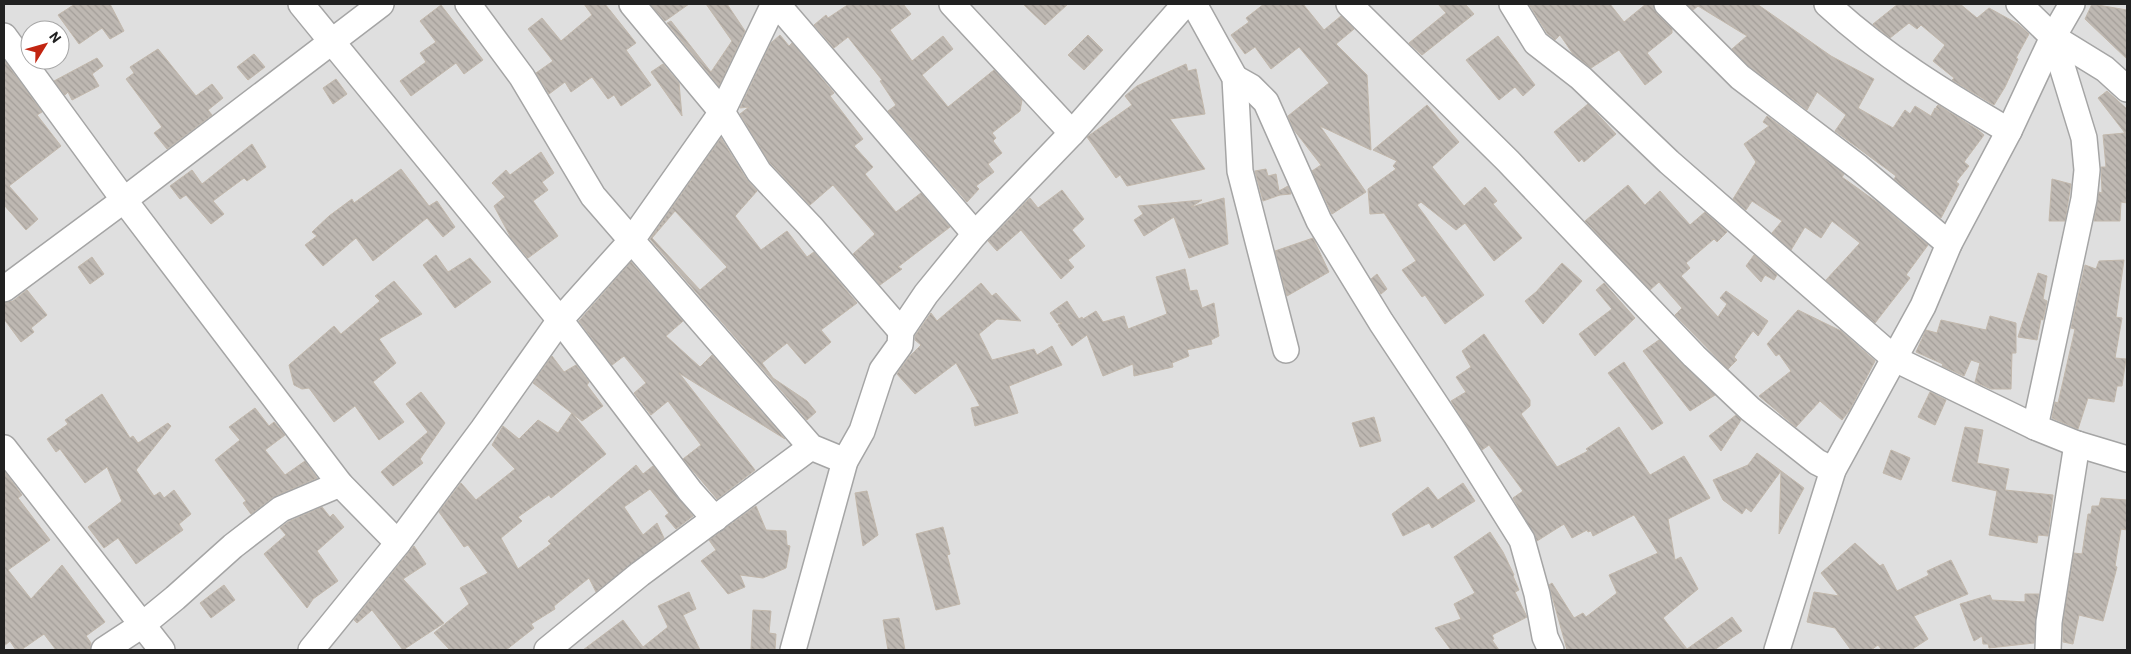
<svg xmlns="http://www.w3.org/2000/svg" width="2131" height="654" font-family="Barlow,sans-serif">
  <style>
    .residential { fill: #dfdfdf; fill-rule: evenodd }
    .building { fill: url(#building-back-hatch); stroke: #c2b8ac; fill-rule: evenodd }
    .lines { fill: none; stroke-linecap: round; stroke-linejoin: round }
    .street-casing { stroke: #a5a5a5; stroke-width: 28 }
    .street { stroke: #fff; stroke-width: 25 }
  </style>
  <defs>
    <pattern id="building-back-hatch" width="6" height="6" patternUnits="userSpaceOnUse" patternTransform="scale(1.25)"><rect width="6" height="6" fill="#beb8b2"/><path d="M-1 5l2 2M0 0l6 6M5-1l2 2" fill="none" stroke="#a39e99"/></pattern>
  </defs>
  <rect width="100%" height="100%" fill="#f1efe9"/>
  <!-- residential -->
  <path class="residential" d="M4,4H2127V650H4ZM30,30H60V60H30Z"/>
  <!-- building -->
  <g class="building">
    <path d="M75,4H110L124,31L110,39L102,28L79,44L58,15Z"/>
    <path d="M584,4H605L636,43L626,50L651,85L621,106L614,95L608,99L592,77L571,92L565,82L549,94L536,73L553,61L528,29L542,18L561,41L592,15Z"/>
    <path d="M650,4H689L665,21Z"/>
    <path d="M706,4H727L745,31L719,86L667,23L671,21L711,72L732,41Z"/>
    <path d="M849,4H903L911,14L890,30L912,61L943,36L953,49L922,75L948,107L994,70L1022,100L1020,111L992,133L996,138L993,141L1002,153L988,164L994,172L976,186L979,189L967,202L888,111L896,105L880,81L882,80L848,37L834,48L814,25L826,15L828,18Z"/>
    <path d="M1023,4H1068L1045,25Z"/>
    <path d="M1264,4H1303L1324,30L1341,16L1354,29L1336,44L1367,75L1371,150L1320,126L1366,192L1332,214L1312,171L1321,165L1294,130L1288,116L1329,83L1299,47L1271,69L1255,47L1245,54L1231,35L1249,22L1246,18Z"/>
    <path d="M1438,4H1465L1474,14L1422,55L1409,43L1446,13Z"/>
    <path d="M1529,4H1610L1624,22L1646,4H1653L1657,14L1672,29V33L1647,53L1662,72L1645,85L1619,50L1591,68L1573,54L1560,35L1555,40L1547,33Z"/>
    <path d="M1687,4H1757L1831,56L1874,79L1858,108L1893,128L1905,110L1910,114L1915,106L1931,116L1935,108L1939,110L1936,107L1938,105L1978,130L1984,135L1964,162L1969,166L1956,182L1959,184L1941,218L1894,179L1896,176L1835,131L1846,115L1817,92L1807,110L1749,66L1732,49L1747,36L1698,6L1693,10Z"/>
    <path d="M1898,4H1960L1977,18L1989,8L2018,24L2029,34L2016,58L2018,59L2005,87L1994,105L1952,80L1954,78L1933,61L1945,45L1921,25L1917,29L1909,23L1890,38L1873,24Z"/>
    <path d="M2092,4L2127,10V59L2085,19Z"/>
    <path d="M441,5L483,60L464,74L456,63L411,96L400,81L426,62L420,53L436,42L420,21Z"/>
    <path d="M780,35L789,46L792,43L834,93L830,96L863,139L854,146L873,167L865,174L896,212L921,193L950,227L898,267L902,269L880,285L853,254L875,234L833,185L810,205L770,163L740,114L749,107L740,108L771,43Z"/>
    <path d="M1088,35L1103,50L1084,70L1068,55Z"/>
    <path d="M1498,36L1535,85L1523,96L1515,87L1499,100L1466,60Z"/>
    <path d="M158,49L196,96L212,84L223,98L208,110L212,115L167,149L154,133L162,127L126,79L134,73L130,67Z"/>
    <path d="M254,54L265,67L248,80L237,67Z"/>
    <path d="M97,58L103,66L92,74L99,86L72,100L68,92L65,95L54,81Z"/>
    <path d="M4,60L42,112L37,115L61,146L9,186L38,219L26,230L4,205Z"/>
    <path d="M663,64L679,83L682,116L651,72Z"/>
    <path d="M1186,64L1188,71L1196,69L1205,114L1170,119L1205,169L1127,186L1120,175L1116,178L1087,137L1132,105L1125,96L1137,86Z"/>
    <path d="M336,79L347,94L333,104L323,88Z"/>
    <path d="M2107,91L2127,109V203L2121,202L2120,221H2094L2099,192L2102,193L2101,167H2106L2103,135L2125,133L2098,98Z"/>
    <path d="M1588,104L1616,134L1584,162L1582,159L1579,162L1554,132Z"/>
    <path d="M1427,105L1459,142L1432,167L1464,206L1485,187L1497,201L1493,204L1522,238L1494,261L1465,223L1456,230L1421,202L1417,205L1484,295L1445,324L1425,295L1422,297L1402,270L1416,261L1384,213L1370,214L1368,189L1396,169L1393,166L1397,161L1373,150Z"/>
    <path d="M1767,116L1844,174L1842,177L1878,203L1928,245L1906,275L1910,278L1875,323L1826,280L1860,243L1832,221L1821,238L1805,227L1791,250L1772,233L1782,221L1752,201L1746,210L1733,199L1756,162L1744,144L1769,126L1763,122Z"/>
    <path d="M721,138L747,180L757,191L735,216L761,250L787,231L807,257L814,252L857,303L821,330L831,342L805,364L787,343L762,363L773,378L807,401L816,412L807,420L650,239ZM675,211L727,267L700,290L652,238Z"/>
    <path d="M252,144L266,167L247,181L244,178L213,201L224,214L211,224L186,195L180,199L170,186L192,170L202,184Z"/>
    <path d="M541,152L554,173L542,182L548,190L533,201L558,236L528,258L511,238L494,206L505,197L492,183L506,170L510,175Z"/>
    <path d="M401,169L429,206L437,201L455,227L443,237L427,218L373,261L356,238L323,266L305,245L317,236L312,232L329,216L352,199L354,203Z"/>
    <path d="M1266,169L1268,176L1276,174L1279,191L1288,186L1291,194L1280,195L1263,201L1255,171Z"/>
    <path d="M2052,179L2071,184L2065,221H2049Z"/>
    <path d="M1628,185L1645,205L1660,191L1690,225L1705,212L1727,232L1717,242L1714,239L1686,263L1690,268L1681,276L1718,317L1727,304L1720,298L1726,291L1768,321L1758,336L1753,331L1734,357L1737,360L1728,369L1675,315L1682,308L1659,282L1650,290L1585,221Z"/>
    <path d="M1062,190L1084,219L1072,230L1085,246L1068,260L1074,267L1061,279L1021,230L997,251L988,241L1030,198L1038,208Z"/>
    <path d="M1224,198L1228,244L1189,258L1174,217L1144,236L1134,220L1143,214L1138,206L1202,200L1191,207Z"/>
    <path d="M1313,238L1329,272L1287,296L1275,251Z"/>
    <path d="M436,255L448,272L470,258L491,282L455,308L423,265Z"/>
    <path d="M1754,255L1777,275L1774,280L1765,275L1761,282L1746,266Z"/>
    <path d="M92,257L104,274L90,284L78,267Z"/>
    <path d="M2124,260L2116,317L2122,318L2115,358L2126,359L2122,386H2117L2114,402L2088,398L2078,429L2052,418L2055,402L2058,403L2075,329L2071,328L2085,265L2096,269L2099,261Z"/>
    <path d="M631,262L683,321L666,336L700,367L712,355L785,439L679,373L755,470L717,499L683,459L701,445L668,401L651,415L634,393L646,383L624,356L612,365L579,321Z"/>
    <path d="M1562,263L1582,281L1543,324L1525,301L1536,292Z"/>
    <path d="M1185,269L1190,291L1197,290L1202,308L1214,303L1219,336L1211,340L1212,344L1187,350L1189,356L1172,363L1173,367L1134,376L1133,364L1103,376L1087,335L1072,346L1058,325L1062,323H1057L1050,313L1067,301L1079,319L1082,317L1083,319L1096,311L1103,322L1124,316L1128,329L1167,314L1156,277Z"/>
    <path d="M2038,273L2047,276L2043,299L2047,301L2043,320L2041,319L2037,340L2018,337Z"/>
    <path d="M1377,274L1387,289L1381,294L1371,279Z"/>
    <path d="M394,281L422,314L379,339L396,363L373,382L404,422L379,440L355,406L334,422L309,388L302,389L294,385L289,365L334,326L341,334L380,301L375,296Z"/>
    <path d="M981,283L992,296L996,293L1021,321L997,319L979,334L992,360L1034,349L1037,355L1052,346L1062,365L1009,386L1018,413L975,426L971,408L980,406L956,363L915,394L897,374L910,356L921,345L915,340V336L931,313L937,321Z"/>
    <path d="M1604,283L1635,318L1595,356L1579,334L1612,309L1596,290Z"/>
    <path d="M27,290L47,315L31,328L34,332L21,342L4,319V303L13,301Z"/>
    <path d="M1798,310L1841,331L1875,361L1849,411L1842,420L1820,401L1796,427L1759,396L1791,371L1779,354L1776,356L1767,344Z"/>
    <path d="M1990,316L2016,323V353H2012L2011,389H1991L1975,382L1980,363L1971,360L1964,376L1942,366L1943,364L1916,352L1926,330L1937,333L1941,320L1986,330Z"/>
    <path d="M1484,334L1530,400V406L1521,414L1557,467L1588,451L1586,449L1619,427L1650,475L1684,456L1710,498L1668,519L1675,560L1681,557L1698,589L1663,618L1687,649L1732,617L1742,631L1714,650H1567L1549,585L1552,583L1574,618L1583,613L1586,617L1617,593L1609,575L1658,553L1634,515L1593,536L1591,531L1588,532L1587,530L1572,538L1564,524L1537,541L1513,498L1523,491L1489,445L1482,450L1451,401L1466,392L1456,377L1471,367L1462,351Z"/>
    <path d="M1659,340L1684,366L1715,395L1690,411L1643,351Z"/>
    <path d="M552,356L564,372L576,365L589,382L587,385L603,406L582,421L533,383Z"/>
    <path d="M1624,362L1663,423L1652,430L1608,373Z"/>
    <path d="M421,392L445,423L420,459L423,463L393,486L381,472L428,432L406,404Z"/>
    <path d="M1930,392L1946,400L1935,425L1918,417Z"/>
    <path d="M102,394L130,438L133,436L138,443L168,423L171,426L136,470L154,496L160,492L164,498L174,490L191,514L179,524L183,530L136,564L118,538L104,548L88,527L122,501L107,467L85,483L60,449L56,452L47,439L68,424L65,420Z"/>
    <path d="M255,408L269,426L274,422L285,435L265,450L285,475L305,461L317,478L275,496L251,514L243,503L246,501L215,460L240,440L229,427Z"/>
    <path d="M572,413L606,454L551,498L549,495L518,517L522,521L501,538L518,569L551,544L548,541L636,465L643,474L653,466L693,516L676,529L665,516L669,513L650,489L624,507L643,535L657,523L664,538L596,592L589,578L554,606L555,609L531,624L534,628L506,650H450L434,633L469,604L460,588L488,573L468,545L464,547L439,512L461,483L476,500L515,469L492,445L503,426L519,439L538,420L558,433Z"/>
    <path d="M1736,415L1741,420L1721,451L1709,436Z"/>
    <path d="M1374,417L1381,441L1360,447L1352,423Z"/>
    <path d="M1965,427L1983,430L1977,463L2009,469L2005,490L2053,495L2048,536L2038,535L2037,543L1989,535L1997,491L1952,481Z"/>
    <path d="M1891,450L1910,458L1901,480L1883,473Z"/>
    <path d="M1757,453L1804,488L1779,534L1781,471L1751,512L1746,508L1742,514L1723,500L1713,480L1748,465Z"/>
    <path d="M4,471L22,495L18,498L50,540L8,570L31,599L62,565L105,622L86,636L91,643L90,650H56L44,634L21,650H16L10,641L4,646Z"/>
    <path d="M1463,483L1475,501L1432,528L1429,523L1403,536L1392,514L1428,487L1438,500Z"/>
    <path d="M867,491L878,535L863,546L855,493Z"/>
    <path d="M2101,498L2127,500V530L2121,529L2115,566L2117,567L2103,621L2079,615L2073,644L2063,642V623L2074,553L2082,554L2088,514H2091L2092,506H2099Z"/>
    <path d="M756,506L766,530L786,531L787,545L790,546L786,568L763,578L740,575L745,587L728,594L701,561L716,550L709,540Z"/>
    <path d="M322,507L330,517L333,514L344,527L317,551L338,581L313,599L307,608L264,554L286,535L280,528L288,522Z"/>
    <path d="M943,527L950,554L947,555L960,604L936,610L916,534Z"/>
    <path d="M1490,532L1503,552L1514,575L1513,576L1519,590L1515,592L1527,617L1492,635L1494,639L1492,640L1499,650H1451L1435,628L1461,619L1454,604L1475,593L1454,557Z"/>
    <path d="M1855,543L1880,566L1883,564L1897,591L1929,575L1927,571L1951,560L1968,594L1914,616L1928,639L1911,650H1882L1878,645L1871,650H1851L1835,628L1807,622L1814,592L1839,596L1821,573Z"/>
    <path d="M414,546L426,564L403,579L444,623L403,650L372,610L357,623L354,620Z"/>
    <path d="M224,585L235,600L211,618L200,603Z"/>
    <path d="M689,592L696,609L683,615L700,650H583L623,620L643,647L668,627L658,606Z"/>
    <path d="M2025,594H2039L2034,643L1989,648L1988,644H1983L1982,636L1974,641L1960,604L1990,595L1992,600L2025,602Z"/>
    <path d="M753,610L771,611L769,633L776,634L775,650L751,649Z"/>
    <path d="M899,618L905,650H888L883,620Z"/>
  </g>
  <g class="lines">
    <defs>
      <g id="street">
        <path d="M301,4L560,320L690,491L715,519"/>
        <path d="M468,4L522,77L593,196L811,447L845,461"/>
        <path d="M632,4L722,112L759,172L810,226L901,331"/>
        <path d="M777,4L975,234"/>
        <path d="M952,4L1072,133"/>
        <path d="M1194,4L1235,78L1240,171L1286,350"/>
        <path d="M1349,4L1508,161L1694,356L1750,409L1817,462L1833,470"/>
        <path d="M1512,4L1536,43L1581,78L1669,162L1895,359L2035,427L2077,444L2127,459"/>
        <path d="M1667,4L1740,77L1858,167L1949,244"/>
        <path d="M1827,4C1882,55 1944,93 2009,131"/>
        <path d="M2019,4L2053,37L2105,69L2127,89"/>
        <path d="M4,36L124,200L340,484L398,543"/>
        <path d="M1235,78L1251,87L1266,102L1319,221L1381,322L1456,435L1522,540L1537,594L1545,637L1551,650"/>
        <path d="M4,289L124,200L381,4"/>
        <path d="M2035,427L2084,199L2087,170L2084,138L2053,37"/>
        <path d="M4,448L162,650"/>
        <path d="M104,650L142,625L175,598L233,546L281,509L340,484"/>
        <path d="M311,650L398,543L483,429L560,320L631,241L722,112L774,4"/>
        <path d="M547,650L640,574L811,447"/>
        <path d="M793,650L845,461L862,431L882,370L900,345L901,331L926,294L975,234L1072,133L1185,4"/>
        <path d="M1777,650L1833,470L1923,306L1949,244L2009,131L2053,37L2072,4"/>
        <path d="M2048,650L2049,622L2077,444"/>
      </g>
    </defs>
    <!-- street casing -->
    <use href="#street" class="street-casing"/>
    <!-- street -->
    <use href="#street" class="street"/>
  </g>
  <!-- border -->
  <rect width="2131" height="654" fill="none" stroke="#212121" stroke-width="10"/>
  <!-- north arrow -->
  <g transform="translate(45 45) rotate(53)"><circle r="24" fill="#ffffff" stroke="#a6a6a6"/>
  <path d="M0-4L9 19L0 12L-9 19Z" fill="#c22511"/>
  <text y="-8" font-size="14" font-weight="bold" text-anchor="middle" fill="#212121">N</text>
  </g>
</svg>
